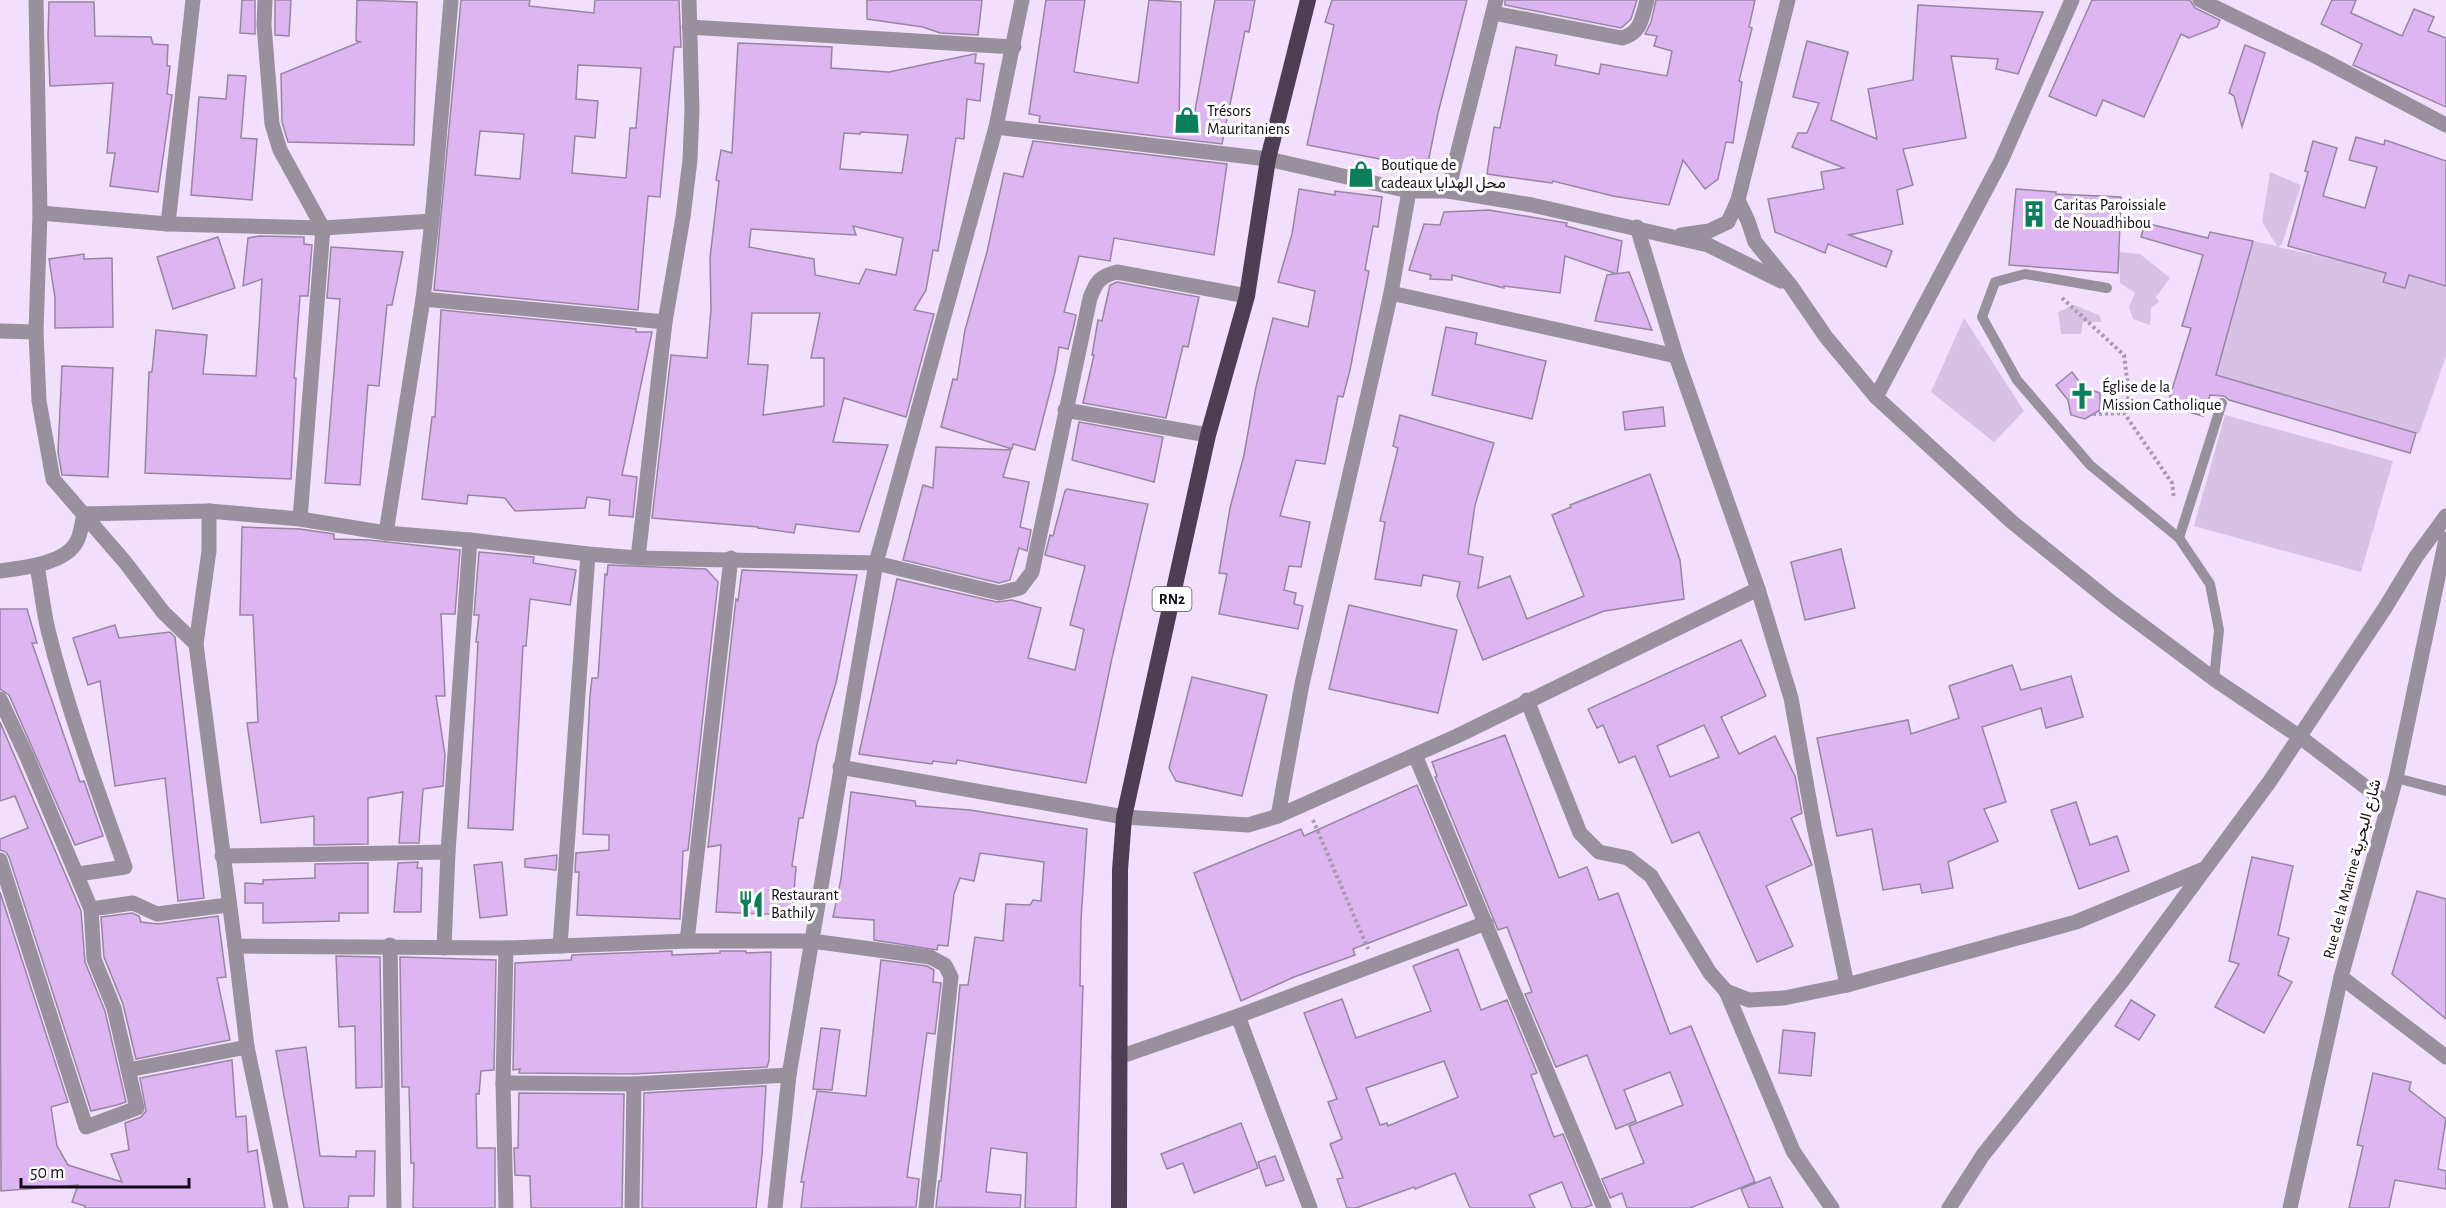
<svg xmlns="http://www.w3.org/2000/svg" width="2446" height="1208" font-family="'Alegreya Sans',Vazirmatn,sans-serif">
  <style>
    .green { fill: #d9c1e6 }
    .building { fill: #dcb5f1; stroke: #9786a1; stroke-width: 1.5; fill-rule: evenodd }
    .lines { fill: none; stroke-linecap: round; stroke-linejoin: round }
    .path { stroke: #a899b0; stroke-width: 4; stroke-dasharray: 3 3; stroke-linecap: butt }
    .service { stroke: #98909d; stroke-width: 10 }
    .minor { stroke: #98909d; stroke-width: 15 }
    .tertiary { stroke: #98909d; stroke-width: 15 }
    .trunk { stroke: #4c3e54; stroke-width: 16 }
    .labels { text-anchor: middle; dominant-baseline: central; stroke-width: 6; stroke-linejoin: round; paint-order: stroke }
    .shield { fill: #fff; stroke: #58545a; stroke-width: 1.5 }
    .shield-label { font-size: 15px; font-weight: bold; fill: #110a14 }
    .poi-label { font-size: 16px; fill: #110a14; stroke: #fff; text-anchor: start }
    .street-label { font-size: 16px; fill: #110a14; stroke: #fff }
  </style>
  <rect width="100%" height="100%" fill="#f2dffd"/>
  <!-- green -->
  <g class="green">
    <path d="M2270,172L2301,185L2282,244L2278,247L2446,284V356L2419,434L2236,381H2215L2253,241L2277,246L2262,222Z"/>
    <path d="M2119,252L2140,254L2170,278L2156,297L2159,302L2151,308L2150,325L2133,319L2129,307L2135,293L2120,283Z"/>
    <path d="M2074,305L2099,315L2102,322H2083L2081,334H2061L2058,312Z"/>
    <path d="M1964,318L2024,411L1994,442L1931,392Z"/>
    <path d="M2225,415L2393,461L2361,572L2194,526Z"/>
  </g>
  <!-- building -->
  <g class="building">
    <path d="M242,0H255V34L240,33Z"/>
    <path d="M275,0H291L289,36L275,35Z"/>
    <path d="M357,0L417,2L414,145L288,142L282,122L281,74L360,42L356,41Z"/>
    <path d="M461,0H530L529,6L594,13L595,0H679L681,47H674L660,197L648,196L638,310L434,290ZM578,65L641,68L636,128H630L626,178L572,173L575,136L595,138L598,101L576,99ZM480,131L524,134L520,179L475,175Z"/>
    <path d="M867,0H982L978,35L940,33L923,27L867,19Z"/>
    <path d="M1046,0H1085L1074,72L1138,83L1149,0L1181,2L1179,121L1193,122L1215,0H1255L1249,32L1245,31L1222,144L1039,122L1040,116L1029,114Z"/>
    <path d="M1332,0H1467L1438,113L1427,168L1307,145L1334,25L1325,22Z"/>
    <path d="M1505,0H1637L1631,19L1621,28L1505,5Z"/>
    <path d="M1656,0H1755L1749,27L1752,28L1739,81L1742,82L1733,143L1726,142L1718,179L1705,189L1683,160L1669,205L1613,196L1553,181L1552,183L1487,174L1494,127L1500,128L1516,47L1557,55L1555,65L1599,74L1601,64L1667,76L1672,51L1654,46L1657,36L1645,34L1651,22Z"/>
    <path d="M2092,0H2190L2195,8L2220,20L2217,27L2189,38L2181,34L2144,117L2103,100L2096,116L2049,96Z"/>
    <path d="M2332,0H2356L2351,13L2402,36L2414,9L2434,17L2428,31L2446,38V107L2353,65L2362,44L2321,24Z"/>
    <path d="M49,2H94L95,36L151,37L153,44L168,45L167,66H170L167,94L172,95L158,192L110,186L115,153H107L113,83L50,86L48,36Z"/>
    <path d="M1918,5L2043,12L2018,74L1996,69L1998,59L1951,56L1966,138L1903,149L1913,185L1897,190L1903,224L1849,235L1892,251L1886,267L1828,244L1825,253L1775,232L1768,199L1824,189L1821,172L1844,168L1792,147L1798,133H1807L1819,103L1793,97L1807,41L1848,52L1831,120L1877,139L1868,89L1913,80Z"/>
    <path d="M738,43L832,47L831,68L889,72L974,54H976L975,63L984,64L980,101L967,99L964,139L956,138L938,251L933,250L926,290L914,310L934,314L906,417L844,398L833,442L888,445L859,532L796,524L794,533L758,528V527L652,518L671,355L707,358L711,309L710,258L719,181L716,180L721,150L732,153ZM861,132L908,135L902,173L840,169L844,133L860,134ZM853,226L903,238L896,275L866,269L859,284L815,275L814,259L749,247L751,229L856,235ZM752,313H820L811,358H824V406L763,415L768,365L748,364Z"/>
    <path d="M2245,45L2265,53L2242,127L2234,96L2229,93Z"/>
    <path d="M228,75L246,76L241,138L257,139L252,200L191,195L199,97L226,99Z"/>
    <path d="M2356,137L2384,145L2385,140L2446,161V286L2409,275L2405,288L2383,282L2386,273L2288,246L2308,172L2305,171L2313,141L2337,148L2323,196L2365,208L2377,167L2349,160Z"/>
    <path d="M1033,141L1227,164L1214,255L1114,238L1110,261L1079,256L1064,312L1076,315L1074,325L1068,349L1059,347L1055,372L1035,450L1013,444L1012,449L941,427L953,379L957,380L965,330L987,252L1004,173L1023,177Z"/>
    <path d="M1299,189L1335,195V191L1382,197L1378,227L1373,226L1365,270L1369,271L1350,370L1343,397L1338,396L1325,464L1296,460L1280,516L1310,522L1301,567L1289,566L1284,590L1296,593L1294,604L1303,606L1298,629L1219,614L1227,574L1219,573L1230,508L1244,455L1256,387L1273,318L1308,327L1315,291L1278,282L1292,234Z"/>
    <path d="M2016,189L2056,192V194L2121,197L2118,273L2009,265Z"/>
    <path d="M1489,210L1567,223L1566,226L1622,241L1617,274L1565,256L1560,293L1504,286V288L1452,275V280L1430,279L1431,275L1409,270L1424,224L1440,225L1444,212Z"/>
    <path d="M2145,223L2208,238L2210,232L2253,241L2216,375L2416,433L2410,453L2229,400L2224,396L2210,395L2203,416L2167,406L2191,328L2182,326L2203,255L2141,237Z"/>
    <path d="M259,236L304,237V244L312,245L308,296H300L294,378H296L291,479L145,473L149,372H152L156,330L207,335L203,374L256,376L262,279L243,286L248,238Z"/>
    <path d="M218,237L235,288L173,309L157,257Z"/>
    <path d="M331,247L403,252L392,305H387L379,386L368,385L360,485L325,483L340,299L327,298Z"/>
    <path d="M84,254V259L112,258L113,327L55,328V298L49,259Z"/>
    <path d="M1629,272L1652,330L1595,321L1607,275Z"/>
    <path d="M1117,282L1199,297L1188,347L1183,346L1166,418L1083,403L1094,355H1092L1098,320L1102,321L1110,285Z"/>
    <path d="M441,310L636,329V332H652L622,475L637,477L633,517L609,515L610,500L587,497L585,508L515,511L505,498L468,495L467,504L422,499L432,417H435Z"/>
    <path d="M1446,327L1477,333L1475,344L1546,361L1532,419L1432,395Z"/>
    <path d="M62,366L113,368L108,477L62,475L58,452Z"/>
    <path d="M2072,372L2083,387L2100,393V410L2085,419L2071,415L2068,400L2056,385Z"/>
    <path d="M1663,407L1665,426L1625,430L1623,412Z"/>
    <path d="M1400,415L1494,443L1475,505L1468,554L1483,557L1478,588L1510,576L1527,619L1584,596L1552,515L1571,507L1570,505L1650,474L1680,560L1684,599L1604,611L1483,660L1457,596L1460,582L1423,575L1421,586L1375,579L1385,522L1380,521L1398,448L1393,446Z"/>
    <path d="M1079,422L1163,437L1154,482L1072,460Z"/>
    <path d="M936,447L1011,450L1003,477L1029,482L1020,527L1031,530L1027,551L1019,548L1010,580L999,583L903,560L923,485L933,488Z"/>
    <path d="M1067,489L1148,504L1112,658L1086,783L957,760L956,764L933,761L932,764L859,754L897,579L997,602L1012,600L1041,608L1028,658L1075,670L1084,629L1070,625L1085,566L1045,555L1050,535L1053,536L1065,491Z"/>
    <path d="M242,527L300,529L334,534V539L369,540L460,550L455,614H441L445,696H436L445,755L443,786L423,789L419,843H399L403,792L368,798V844L314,845V816L261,823L247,723L258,722L253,615H240Z"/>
    <path d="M1841,549L1855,608L1805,620L1791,562Z"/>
    <path d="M479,552L534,557L533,563L576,570L570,605L530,599L526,646H523L513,830L468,828L478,642H476L479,615H474Z"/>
    <path d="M608,565L706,569L718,582L688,850L683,851L680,919L577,915L579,872H575L576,853L609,850V835L583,834L590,696L592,678H598L605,574L607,575Z"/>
    <path d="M742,570L857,575L836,683L817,744L803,818H799L792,866L796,867L792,915L716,912L721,845L708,847L736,599L738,601Z"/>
    <path d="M1349,605L1457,630L1438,713L1329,689Z"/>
    <path d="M0,609H27L37,643H32L80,782L84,781L103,836L75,845L9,695L0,689Z"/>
    <path d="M115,625L119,638L170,632L175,637L204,898L178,901L165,778L115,786L100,681L88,685L73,638Z"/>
    <path d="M1741,640L1766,696L1721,717L1739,754L1775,736L1795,776L1802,813L1791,818L1812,865L1766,886L1793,946L1757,962L1699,832L1672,843L1635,756L1619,763L1603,725L1597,728L1588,709ZM1704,725L1719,757L1670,777L1657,746Z"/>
    <path d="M2012,665L2021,690L2071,676L2083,717L2046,728L2041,708L1982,727L2006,802L1984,809L1998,841L1948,862L1953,888L1922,893L1920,884L1883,890L1872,829L1837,836L1817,738L1908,720L1911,734L1959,718L1949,686Z"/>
    <path d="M1192,677L1267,695L1242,796L1176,781L1169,768Z"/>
    <path d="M0,722L81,911L85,962L105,1011L126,1102L117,1105L91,1111L9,857L6,852L0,850V839L28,828L15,796L0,801Z"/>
    <path d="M1505,735L1559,878L1587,867L1599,900L1618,893L1670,1034L1691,1026L1755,1182L1690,1208H1627L1622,1193L1610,1198L1602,1179L1644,1163L1629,1126L1683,1105L1670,1072L1624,1090L1636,1121L1616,1129L1587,1055L1556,1067L1525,994L1532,992L1507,927L1498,930L1435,777L1437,776L1432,762Z"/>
    <path d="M1417,785L1467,905L1353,949L1355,955L1294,977L1241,1001L1194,873L1301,829L1304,836Z"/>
    <path d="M851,792L915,801L916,806L970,810L1087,829L1081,920L1080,986H1083L1076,1208H1025L1027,1153L991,1148L986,1192L1021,1195L1020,1208L936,1207L939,1181H941L960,985H968L975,937L1003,941L1006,904L1030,905L1033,900L1041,901L1044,862L980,853L974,881L960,878L954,894L948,946L938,945L937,950L874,940V920L833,917L841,879Z"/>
    <path d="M2076,802L2090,845L2117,836L2129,871L2079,889L2051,810Z"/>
    <path d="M557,855L556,870L525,867V859Z"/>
    <path d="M2252,857L2293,866L2278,935L2289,938L2278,975L2292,982L2264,1033L2215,1007L2239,964L2229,961Z"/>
    <path d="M418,862L417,868H422L421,912H394L398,863Z"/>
    <path d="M502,862L507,915L480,918L474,865Z"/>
    <path d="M368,863V913H339V921L263,923V903H245V883L263,884V880L315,878V864Z"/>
    <path d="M2417,891L2446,899V1019L2392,974Z"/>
    <path d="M0,892L68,1102L51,1107L57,1146L68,1165L122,1182L111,1154L129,1150L125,1123L141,1117L146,1111L140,1078L232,1060L236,1117L246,1116L248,1152L257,1150L265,1208H85V1206L72,1202L78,1185L1,1191Z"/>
    <path d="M132,913L139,916L141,922L158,924L218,916L226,977L217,978L230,1040L136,1059L123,1004L104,957L101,917Z"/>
    <path d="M1458,949L1481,1010L1507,1000L1537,1073L1531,1075L1554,1137L1563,1134L1592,1205L1584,1208H1572L1562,1182L1529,1195L1535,1208H1470L1455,1173L1415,1189L1414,1187L1356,1208H1347L1337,1179L1343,1178L1330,1144L1342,1139L1328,1102L1337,1099L1304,1013L1342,999L1356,1038L1431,1011L1413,966ZM1444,1061L1458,1097L1388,1126L1387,1123L1380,1125L1366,1088Z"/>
    <path d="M672,951V955L720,953V951H746V953L771,952L769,1061L767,1067L634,1074L519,1073L520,1069L513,1070L515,963L571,960L572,955Z"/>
    <path d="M336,956L380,957L382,1087L356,1088L355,1026L339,1027Z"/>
    <path d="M400,957L496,960L494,1070L481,1071L479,1094H476L477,1148H495V1208H413L414,1163H411L409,1087H402Z"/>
    <path d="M881,960L927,966L934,970L933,982L941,983L935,1034L927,1033L907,1177L919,1179L916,1207L801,1208L804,1182H801L817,1091L866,1096Z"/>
    <path d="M2131,1000L2155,1015L2139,1040L2115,1026Z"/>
    <path d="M821,1028L840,1030L832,1090L813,1089Z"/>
    <path d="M1783,1030L1815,1033L1811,1076L1779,1073Z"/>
    <path d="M306,1047L320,1156L356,1157V1151H375L374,1196H349L348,1208H304L276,1051Z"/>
    <path d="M2373,1073L2411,1082L2409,1090L2446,1119L2438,1169L2446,1171V1189L2395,1180L2389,1208H2349L2363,1146L2357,1145Z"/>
    <path d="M766,1086L762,1155L756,1208H642L644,1093Z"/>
    <path d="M519,1093L624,1094L622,1208H531L530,1176L515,1175L514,1148H518Z"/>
    <path d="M1241,1123L1258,1168L1194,1193L1183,1163L1167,1169L1161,1154Z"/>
    <path d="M1275,1156L1284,1180L1266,1186L1258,1162Z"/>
    <path d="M1770,1177L1783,1208H1749L1741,1189Z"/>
  </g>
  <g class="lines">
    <!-- path -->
    <g class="path">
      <path d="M2062,298L2124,355L2129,395L2124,413"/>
      <path d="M2093,414L2124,413L2172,483L2174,499"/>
      <path d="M1313,820L1368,949"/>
    </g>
    <!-- service -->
    <g class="service">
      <path d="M2107,288L2025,274L1995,282L1982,317L2017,380L2090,465L2179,538L2210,584L2219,630L2214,679"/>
      <path d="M2179,538L2222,403"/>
      <path d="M2396,778L2446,791"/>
    </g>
    <!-- minor -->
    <g class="minor">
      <path d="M36,0L40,213L36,332L39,401L53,479L125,562L163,612L196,644"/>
      <path d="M265,0L264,25L272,124L280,150L323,228L300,519"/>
      <path d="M2200,0L2321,59L2446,125"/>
      <path d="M1493,13L1622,38C1641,33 1642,18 1647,0"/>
      <path d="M689,27L1014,47"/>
      <path d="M996,127L1268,159L1409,191H1448L1532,205L1708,245L1781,281"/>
      <path d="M1448,191L1496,0"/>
      <path d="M1738,200L1748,221L1755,242L1791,286L1826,337L1876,397L2012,522L2111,602L2214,679L2300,737L2388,804"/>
      <path d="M40,213L168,224L323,228L432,221"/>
      <path d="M168,224L193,0"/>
      <path d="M1637,227L1676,356L1758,589L1791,698L1814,826L1847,985"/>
      <path d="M1681,235L1709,231L1728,222L1738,200L1788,0"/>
      <path d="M1391,293L1676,356"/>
      <path d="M423,299L665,322"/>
      <path d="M0,331L36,332"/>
      <path d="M1876,397L2001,161L2072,0"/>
      <path d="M1065,410L1208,435"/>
      <path d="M209,511V551L196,644L235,946L506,948L687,941H812L930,957L945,965L951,977L926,1208"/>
      <path d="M386,533L423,299L432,221L451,0"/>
      <path d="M638,558L665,322L683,217L690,160L692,110L689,0"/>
      <path d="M37,566C41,587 43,609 48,630C68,711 97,789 125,867L78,874"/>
      <path d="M0,571C22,568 66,564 77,541C81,534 82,522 84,514L209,511L300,519L386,533L470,540L588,554L638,558L876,563L999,593L1020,588L1032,572L1090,298C1096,282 1100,276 1117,272L1247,296"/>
      <path d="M0,699L27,757L91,909L94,959L114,1008L137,1108L86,1127L0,860"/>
      <path d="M1527,700L1580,833L1599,852L1628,858L1651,876L1710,973L1726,991L1749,1000L1784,998L1847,985L2076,922L2204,869"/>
      <path d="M1415,755L1604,1208"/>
      <path d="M840,767L1124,817L1248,825L1278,816L1457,736L1758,589"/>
      <path d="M1278,816L1302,684L1391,293L1409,191"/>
      <path d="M222,856L448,852"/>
      <path d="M91,909L133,903L157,914L228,905"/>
      <path d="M687,941L731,558"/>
      <path d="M390,945L394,1208"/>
      <path d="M235,946L247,1047L281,1208"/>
      <path d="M560,946L588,554"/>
      <path d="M444,948L448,852L470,540"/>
      <path d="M2341,977L2446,1057"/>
      <path d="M1726,991L1793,1151L1832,1208"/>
      <path d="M1238,1016L1310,1208"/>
      <path d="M1119,1057L1238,1016L1486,923"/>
      <path d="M128,1070L247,1047"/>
      <path d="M503,1083L634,1084L789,1075"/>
      <path d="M506,1208L503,1083L506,948"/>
      <path d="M632,1208L634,1084"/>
      <path d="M775,1208L789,1075L876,563L996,127L1022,0"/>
      <path d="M1949,1208L1983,1155L2123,980L2270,781L2385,608L2416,557L2446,516"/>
    </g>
    <!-- tertiary -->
    <path class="tertiary" d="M2290,1208L2341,977L2396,778L2446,539"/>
    <!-- trunk -->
    <path class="trunk" d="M1119,1208L1120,870L1124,817L1208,435L1247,296L1268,159L1308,0"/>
  </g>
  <!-- icons -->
  <defs>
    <symbol id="shop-bare" viewBox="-9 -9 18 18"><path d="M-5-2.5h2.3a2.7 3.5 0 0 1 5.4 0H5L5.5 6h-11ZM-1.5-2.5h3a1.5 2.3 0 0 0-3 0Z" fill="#0b7e5b" stroke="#fff" stroke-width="2.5" paint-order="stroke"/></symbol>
    <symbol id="building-bare" viewBox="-9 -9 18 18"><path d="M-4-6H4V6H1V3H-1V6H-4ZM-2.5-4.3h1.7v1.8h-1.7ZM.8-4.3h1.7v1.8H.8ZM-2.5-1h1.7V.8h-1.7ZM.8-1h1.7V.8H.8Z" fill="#0b7e5b" stroke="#fff" stroke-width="2.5" paint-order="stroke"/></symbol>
    <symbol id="church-bare" viewBox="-9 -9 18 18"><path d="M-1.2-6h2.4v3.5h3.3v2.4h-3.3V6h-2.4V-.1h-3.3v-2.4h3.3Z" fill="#0b7e5b" stroke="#fff" stroke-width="2.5" paint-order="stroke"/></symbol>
    <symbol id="restaurant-bare" viewBox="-9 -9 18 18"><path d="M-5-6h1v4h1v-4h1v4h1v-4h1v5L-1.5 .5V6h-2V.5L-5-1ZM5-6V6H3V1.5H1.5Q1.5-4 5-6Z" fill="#0b7e5b" stroke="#fff" stroke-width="2.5" paint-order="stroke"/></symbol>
  </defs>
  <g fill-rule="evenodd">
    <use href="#shop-bare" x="1168" y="101" width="38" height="38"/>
    <use href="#shop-bare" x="1342" y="155" width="38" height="38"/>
    <use href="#building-bare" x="2015" y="195" width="38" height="38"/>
    <use href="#church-bare" x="2063" y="377" width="38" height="38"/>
    <use href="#restaurant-bare" x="732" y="885" width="38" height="38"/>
  </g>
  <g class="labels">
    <!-- shield labels -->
    <rect class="shield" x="1152.5" y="587" width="39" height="24" rx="4.5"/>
    <g class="shield-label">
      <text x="1172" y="599">RN2</text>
    </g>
    <!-- poi labels -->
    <g class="poi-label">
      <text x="1207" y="111">Trésors<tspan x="1207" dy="18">Mauritaniens</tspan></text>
      <text x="1381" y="165">Boutique de<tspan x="1381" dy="18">cadeaux محل الهدايا</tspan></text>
      <text x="2054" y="205">Caritas Paroissiale<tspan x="2054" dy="18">de Nouadhibou</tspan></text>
      <text x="2102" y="387">Église de la<tspan x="2102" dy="18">Mission Catholique</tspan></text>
      <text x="771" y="895">Restaurant<tspan x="771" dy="18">Bathily</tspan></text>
    </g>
    <!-- street labels -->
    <g class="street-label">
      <text transform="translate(2352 869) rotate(-75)">Rue de la Marine شارع البحرية</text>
    </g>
  </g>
  <!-- scale -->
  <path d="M21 1178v9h168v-9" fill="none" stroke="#110a14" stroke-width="3"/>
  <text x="30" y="1178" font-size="18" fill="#110a14" stroke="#ffffff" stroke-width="4.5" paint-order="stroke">50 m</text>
</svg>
